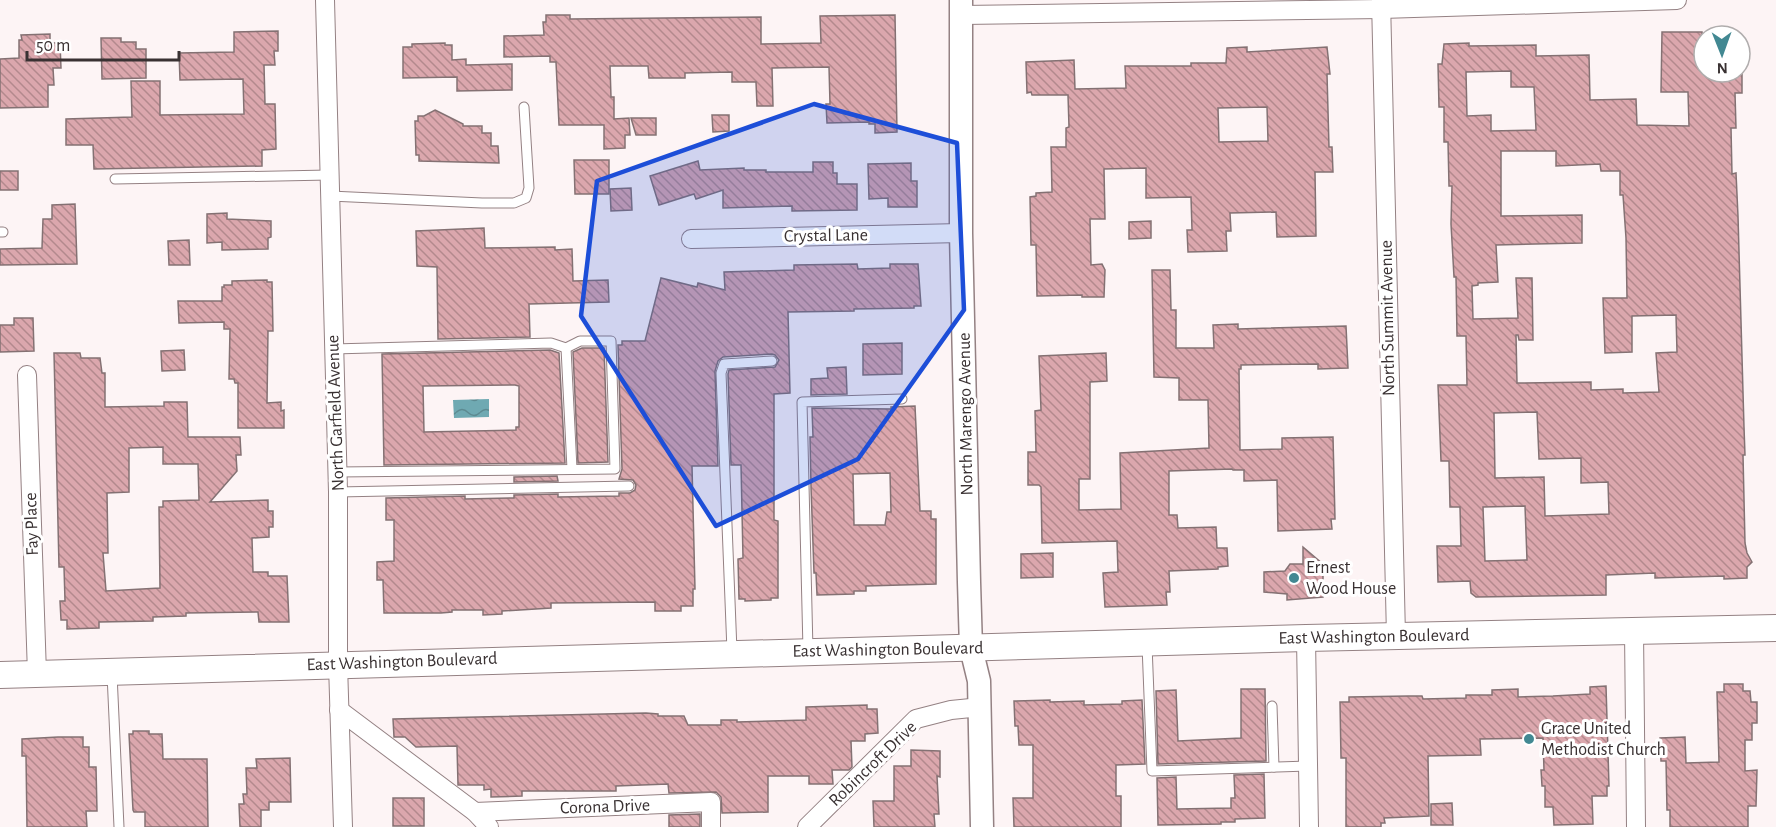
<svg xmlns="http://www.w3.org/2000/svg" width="1776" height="827" font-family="'Alegreya Sans',sans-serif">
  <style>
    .water { fill: url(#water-waves) }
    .building { fill: url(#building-back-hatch); stroke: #847173; stroke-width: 1.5; fill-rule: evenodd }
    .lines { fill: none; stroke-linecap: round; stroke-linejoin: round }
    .service-casing { stroke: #948183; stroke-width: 11 }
    .minor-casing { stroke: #948183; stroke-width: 20 }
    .tertiary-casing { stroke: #948183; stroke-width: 25 }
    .secondary-casing { stroke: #948183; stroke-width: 28 }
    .service { stroke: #fff; stroke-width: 9 }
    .minor { stroke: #fff; stroke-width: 18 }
    .tertiary { stroke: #fff; stroke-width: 22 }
    .secondary { stroke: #fff; stroke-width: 26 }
    .marked { fill: #1d4ed8; fill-opacity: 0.2; stroke: #1d4ed8; stroke-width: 4.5; stroke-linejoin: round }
    .poi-dot { fill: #428892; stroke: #fff; stroke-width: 2 }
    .labels { text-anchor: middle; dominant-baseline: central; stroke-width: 6; stroke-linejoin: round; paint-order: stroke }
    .street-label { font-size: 18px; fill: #393132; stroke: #fff }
    .poi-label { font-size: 18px; fill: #393132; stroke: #fff; text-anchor: start }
  </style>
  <defs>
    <pattern id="water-waves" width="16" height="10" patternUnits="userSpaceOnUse" patternTransform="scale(1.5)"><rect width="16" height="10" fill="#6fa9b2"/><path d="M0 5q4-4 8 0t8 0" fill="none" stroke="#5c8a91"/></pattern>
    <pattern id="building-back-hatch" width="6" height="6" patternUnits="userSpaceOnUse" patternTransform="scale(1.5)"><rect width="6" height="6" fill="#dba7ad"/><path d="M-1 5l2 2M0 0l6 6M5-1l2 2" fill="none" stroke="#b3898d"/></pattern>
  </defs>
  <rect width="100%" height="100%" fill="#fdf4f5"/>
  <!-- water -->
  <path class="water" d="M489,399V417L454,418L453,400Z"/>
  <!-- building -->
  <g class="building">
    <path d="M546,15H570V19L761,17V44L821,43L820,16L895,15L897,132L875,133V124H869V122L827,123L826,104H830L829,67L772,68L773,106H757L756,82H732V72L685,73V78H649L648,66H610L611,97H614V119L629,118L630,135H625V148L604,149V125H559L556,62H550V56L504,57V36L544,35L543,22H546Z"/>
    <path d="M278,31V51H274L275,65H264L265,104H275L276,149L262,150V166L94,169L93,145H66V119L132,117L131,81H160V115L244,114L243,79L180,80L179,53L234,52V32Z"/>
    <path d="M1662,32H1702L1704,72H1742V93H1735L1736,128H1731L1732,174L1736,173L1738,216L1744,427L1745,455H1743L1745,543L1747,553L1752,562L1747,567V578L1724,579V576L1655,578V573L1606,575V595L1476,597L1471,593L1470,581L1438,582L1437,546H1461L1460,507H1450L1449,461H1441L1438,385H1467L1466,336H1457L1456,277H1454L1451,224L1452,186H1449L1448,142H1444V107H1439L1438,64H1442L1444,44L1469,43V46L1536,45V56L1589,55L1590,100L1636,99L1637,125L1689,126L1688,92H1661ZM1511,71V87H1534L1536,130L1491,131V115L1467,116L1466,72ZM1501,151H1556V166L1600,164L1601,171H1620V195H1623L1626,238L1627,298H1603L1605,353L1632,352V316L1676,315L1677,352L1656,353L1659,392L1623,393V389L1591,390V382L1517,383L1516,335H1518L1519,340H1533L1532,278H1516L1518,318L1473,319L1472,286L1478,285V283L1498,282L1496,245L1582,243V215L1501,216ZM1537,412L1539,459L1581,458V483L1608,482L1609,514L1545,516L1544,477L1495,478L1494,413ZM1525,506L1527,560L1485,561L1483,507Z"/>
    <path d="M50,34V43H60L61,68H53L54,85H48V107L0,108V59L19,58V40H22L21,35Z"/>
    <path d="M101,38H121V42H136V49H146V78L102,79Z"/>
    <path d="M445,43V45H452V60L466,59V65L512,64V90L457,91V77L403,78V47H412V44Z"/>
    <path d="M1247,47V52L1327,47L1330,74H1327L1329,147H1332L1333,172H1315L1316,236L1277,237L1276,212L1230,213L1231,231H1226L1227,251L1188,252L1187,230H1192L1191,197L1146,198V168L1104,169L1105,219H1090L1091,265L1102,264L1105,270L1104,297H1082V295L1037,296L1036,245H1031L1030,197L1036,196V193L1052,192L1051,147H1066V128L1069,127L1068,95H1032L1031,92L1027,93L1026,62L1074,60L1075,89L1126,88L1125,66H1191V63H1226L1227,48ZM1267,107L1268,141L1219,142L1218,108Z"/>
    <path d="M435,110L463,124V126H482V133H491V146H498L499,163L419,161V155H416L415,121H418V116H424Z"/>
    <path d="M712,115H729V131L713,132Z"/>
    <path d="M631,118H656V135H636Z"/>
    <path d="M574,160H609V194H575Z"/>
    <path d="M698,161L700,170L744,168V170H766V172H813V162H833V173H837V184H857V210L792,211V206L723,208V190L696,199L694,194L659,205L650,176Z"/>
    <path d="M911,163V181H917V207H888V198L869,199L868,164Z"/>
    <rect x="0" y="171" width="18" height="19"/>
    <path d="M631,188L632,210L611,211L610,189Z"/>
    <path d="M75,204L77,264L0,265V249L42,248L43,219H52V205Z"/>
    <path d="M227,213V219L271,221V237L268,238V249L222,250V242L207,243V214Z"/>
    <path d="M1151,221V238L1129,239V222Z"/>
    <path d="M484,228L485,248L555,247V250L572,249L573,281L608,280L609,302L529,304L530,337L438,339L437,267L417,266L416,231Z"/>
    <path d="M189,240L190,265H169L168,241Z"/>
    <path d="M857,264L858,269L890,268V264H918L921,306H914V308L854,309V311L788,312L790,393L774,394V520L778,521V598H771V600L745,601V599H739L738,559L743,558L741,465H731L728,374L729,370L775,367L779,360L775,355L772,354L723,357L718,361L715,371L718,466H692L695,589H693V606H681V611H655V602L551,603V608L502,611V614L483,615V610H452V612L441,613H384L383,580H377V562L394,561V520H386V498L465,496V499L514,498V495L558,494V497L619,496V493H630L635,490L636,485L633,480L619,479L622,469L618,345H622V341H645L661,278L697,287L698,283L725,290L724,272L794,270V265Z"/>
    <path d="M1152,270H1170L1171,310H1176V348H1214L1213,325L1238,324V329L1346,326L1348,368L1318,369V364L1241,365V369H1239L1240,450L1282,449V438L1333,437L1335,519H1331L1332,529L1278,531L1277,480L1244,481V470H1233L1232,469L1169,471V515H1177L1178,528L1216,527L1217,548H1227L1228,566L1218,567V569L1169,571L1170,592H1166L1167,605L1105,607L1103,573L1118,572L1117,541L1042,543L1041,487L1039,485H1028V452H1036L1035,411L1041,410L1039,356L1106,353L1107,381L1090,382V479H1079V510L1121,509L1120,453L1209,448L1208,400H1179V378L1154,377Z"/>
    <path d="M267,280V282H272L273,331H268L267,403L281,402V411L284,410V428H238V383H235L234,379H229L230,329H224V322L179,323L178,301H222V287H224V285H232V281Z"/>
    <path d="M14,318H33L34,351L0,352V325H14Z"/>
    <path d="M902,343V374L863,375V344Z"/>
    <path d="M582,348H604L608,462L578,463L573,352Z"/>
    <path d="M184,350L185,370L162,371L161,351Z"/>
    <path d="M550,350L559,353L565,463L384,465L382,354ZM515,385L519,386V427H516V430L424,432L423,386Z"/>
    <path d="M54,353H80L81,358H100L102,373H105V407L164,406V402H187L188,437H240L241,455H236L237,471L210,502L268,500V511H273V527H269V537L252,538L253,572H268V576H287L289,622H259L258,612L186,613V616L153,617V621L99,622V628L67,629V620H61L60,601H65L64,567H59ZM163,447V464H198L199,500L163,501V507H159L160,588L106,591L103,553H108L107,493L129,492V448Z"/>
    <path d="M846,367L847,394L811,395V379L828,378L827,368Z"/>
    <path d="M915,406L920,511H931V519H936V584L866,586V591H854V594L817,595L816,573H814L811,487L810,437H813L812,408L891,409V407ZM890,473L891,512H887L885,525H854L853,474Z"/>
    <path d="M557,476L558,481L514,482V477Z"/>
    <path d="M1303,547L1323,564V597L1287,600V594L1264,592V572L1285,571L1290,564H1303Z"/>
    <path d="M1053,553V577L1021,578V554Z"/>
    <path d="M1724,684H1743V691H1750L1751,702H1757V723H1752V740H1745V771L1757,770L1756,806H1748V827H1670V810H1667L1666,761H1661L1660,738L1685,737L1686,763L1719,762L1717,692H1724Z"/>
    <path d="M1606,686L1609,786H1607V796H1592L1593,824L1554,825L1553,807H1545V786H1542L1541,770H1544L1543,738L1480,739L1481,755L1428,756L1429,816L1384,818L1385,823H1381V827H1346V758H1341L1340,702H1349V697L1408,696H1422L1423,699L1466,698V695H1492V690L1518,689V697L1553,696L1590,694V687Z"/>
    <path d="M1241,689H1265L1266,761L1158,764L1156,691L1176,690L1178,741L1241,738Z"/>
    <path d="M1050,700V702L1084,701V705L1122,704V701L1142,700L1145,764L1116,765V796H1121V827H1014L1013,798H1033V745H1019L1018,726H1015L1014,701Z"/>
    <path d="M867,705V709H877L878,733L865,734V741H851L852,767L849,770H832L833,784H809V776H768V812L722,813L721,797L716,792L669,793L668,784L616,786V791H522V796L491,797V789L484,790V785H458L457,746L416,747L405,737H394L393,719L646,713L658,714V716H684L688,725H721V720H737V722L806,720V707Z"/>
    <path d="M133,731H149V734H162L163,759H207L208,827H145V812H134L133,810L129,734H133Z"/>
    <path d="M58,737H83V747H89V767H96L97,811H86L87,827H27L26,756H22V739Z"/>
    <path d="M911,750L940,751V777L937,776L939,814H934L935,827H874L873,801H894V766H911Z"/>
    <path d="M290,758L291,802H269V810H261V827H240L239,804H244L243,794H247L246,768H257L256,759Z"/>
    <path d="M1264,774L1265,818L1235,819V822H1221V824L1158,825L1157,778L1176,777L1177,809L1231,808V798H1235L1234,775Z"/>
    <rect x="393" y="798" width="31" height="28"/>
    <path d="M1452,803L1453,825H1431V804Z"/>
    <path d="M700,814V827H669V815Z"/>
  </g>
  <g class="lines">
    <defs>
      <g id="service">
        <path d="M115,179L329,175"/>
        <path d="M330,196L482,203H514L526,198L529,188L524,107"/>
        <path d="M0,232H3"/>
        <path d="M566,348L572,469"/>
        <path d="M333,349L551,343L566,348L580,341H611L615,469L337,472"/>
        <path d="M338,492L629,486"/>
        <path d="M1147,645L1152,771L1308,766"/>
        <path d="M808,650L802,402L902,399"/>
        <path d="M732,651L721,373L724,364L772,361"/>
        <path d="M112,674L119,827"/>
        <path d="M1272,706L1274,767"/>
      </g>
      <g id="minor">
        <path d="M325,0L338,492V664L343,827"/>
        <path d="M1381,0L1396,636"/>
        <path d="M962,15L1382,9L1677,0"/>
        <path d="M691,239L961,233"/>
        <path d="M27,375L37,674"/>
        <path d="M1634,630L1636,827"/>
        <path d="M1306,638L1309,827"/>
        <path d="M339,710L475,812L489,827"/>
        <path d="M475,812L711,802V827"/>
        <path d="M807,827L916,719L951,710L981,707"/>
      </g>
      <path id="tertiary" d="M961,0V233L969,582L971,648L979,681L982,827"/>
      <path id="secondary" d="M0,675L1306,638L1776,628"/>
    </defs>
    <!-- service casing -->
    <use href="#service" class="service-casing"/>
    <!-- minor casing -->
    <use href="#minor" class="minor-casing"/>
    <!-- tertiary casing -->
    <use href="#tertiary" class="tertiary-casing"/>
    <!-- secondary casing -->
    <use href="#secondary" class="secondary-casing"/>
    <!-- service -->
    <use href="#service" class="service"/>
    <!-- minor -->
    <use href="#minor" class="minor"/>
    <!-- tertiary -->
    <use href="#tertiary" class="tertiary"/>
    <!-- secondary -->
    <use href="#secondary" class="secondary"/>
  </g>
  <!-- marked area -->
  <path class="marked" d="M814,104L957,143L964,310L858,459L716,526L581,316L597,181Z"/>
  <!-- markers -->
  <g class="poi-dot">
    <circle cx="1294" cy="578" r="6"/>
    <circle cx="1529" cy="739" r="6"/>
  </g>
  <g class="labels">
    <!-- street labels -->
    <g class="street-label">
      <text transform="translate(826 236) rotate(-1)">Crystal Lane</text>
      <text transform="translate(1388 318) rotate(-91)">North Summit Avenue</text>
      <text transform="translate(336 413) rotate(-92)">North Garfield Avenue</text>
      <text transform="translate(966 414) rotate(-91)">North Marengo Avenue</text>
      <text transform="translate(32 524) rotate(-92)">Fay Place</text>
      <text transform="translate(1374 637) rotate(-1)">East Washington Boulevard</text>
      <text transform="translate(888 650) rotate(-1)">East Washington Boulevard</text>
      <text transform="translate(402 662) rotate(-2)">East Washington Boulevard</text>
      <text transform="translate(873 764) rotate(-44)">Robincroft Drive</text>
      <text transform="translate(605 807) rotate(-2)">Corona Drive</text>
    </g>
    <!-- poi labels -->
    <g class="poi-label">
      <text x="1306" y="568">Ernest<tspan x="1306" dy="21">Wood House</tspan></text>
      <text x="1541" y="729">Grace United<tspan x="1541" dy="21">Methodist Church</tspan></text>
    </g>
  </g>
  <!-- north arrow -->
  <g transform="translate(1722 54) rotate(179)"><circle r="28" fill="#ffffff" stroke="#b0adad" stroke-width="1.5"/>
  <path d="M0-4.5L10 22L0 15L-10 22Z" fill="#428892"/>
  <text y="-9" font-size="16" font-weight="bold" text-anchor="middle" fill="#393132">N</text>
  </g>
  <!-- scale -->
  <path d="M27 51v9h152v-9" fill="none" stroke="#393132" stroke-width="3"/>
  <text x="36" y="51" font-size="18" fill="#393132" stroke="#ffffff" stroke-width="4.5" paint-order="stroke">50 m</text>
</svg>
